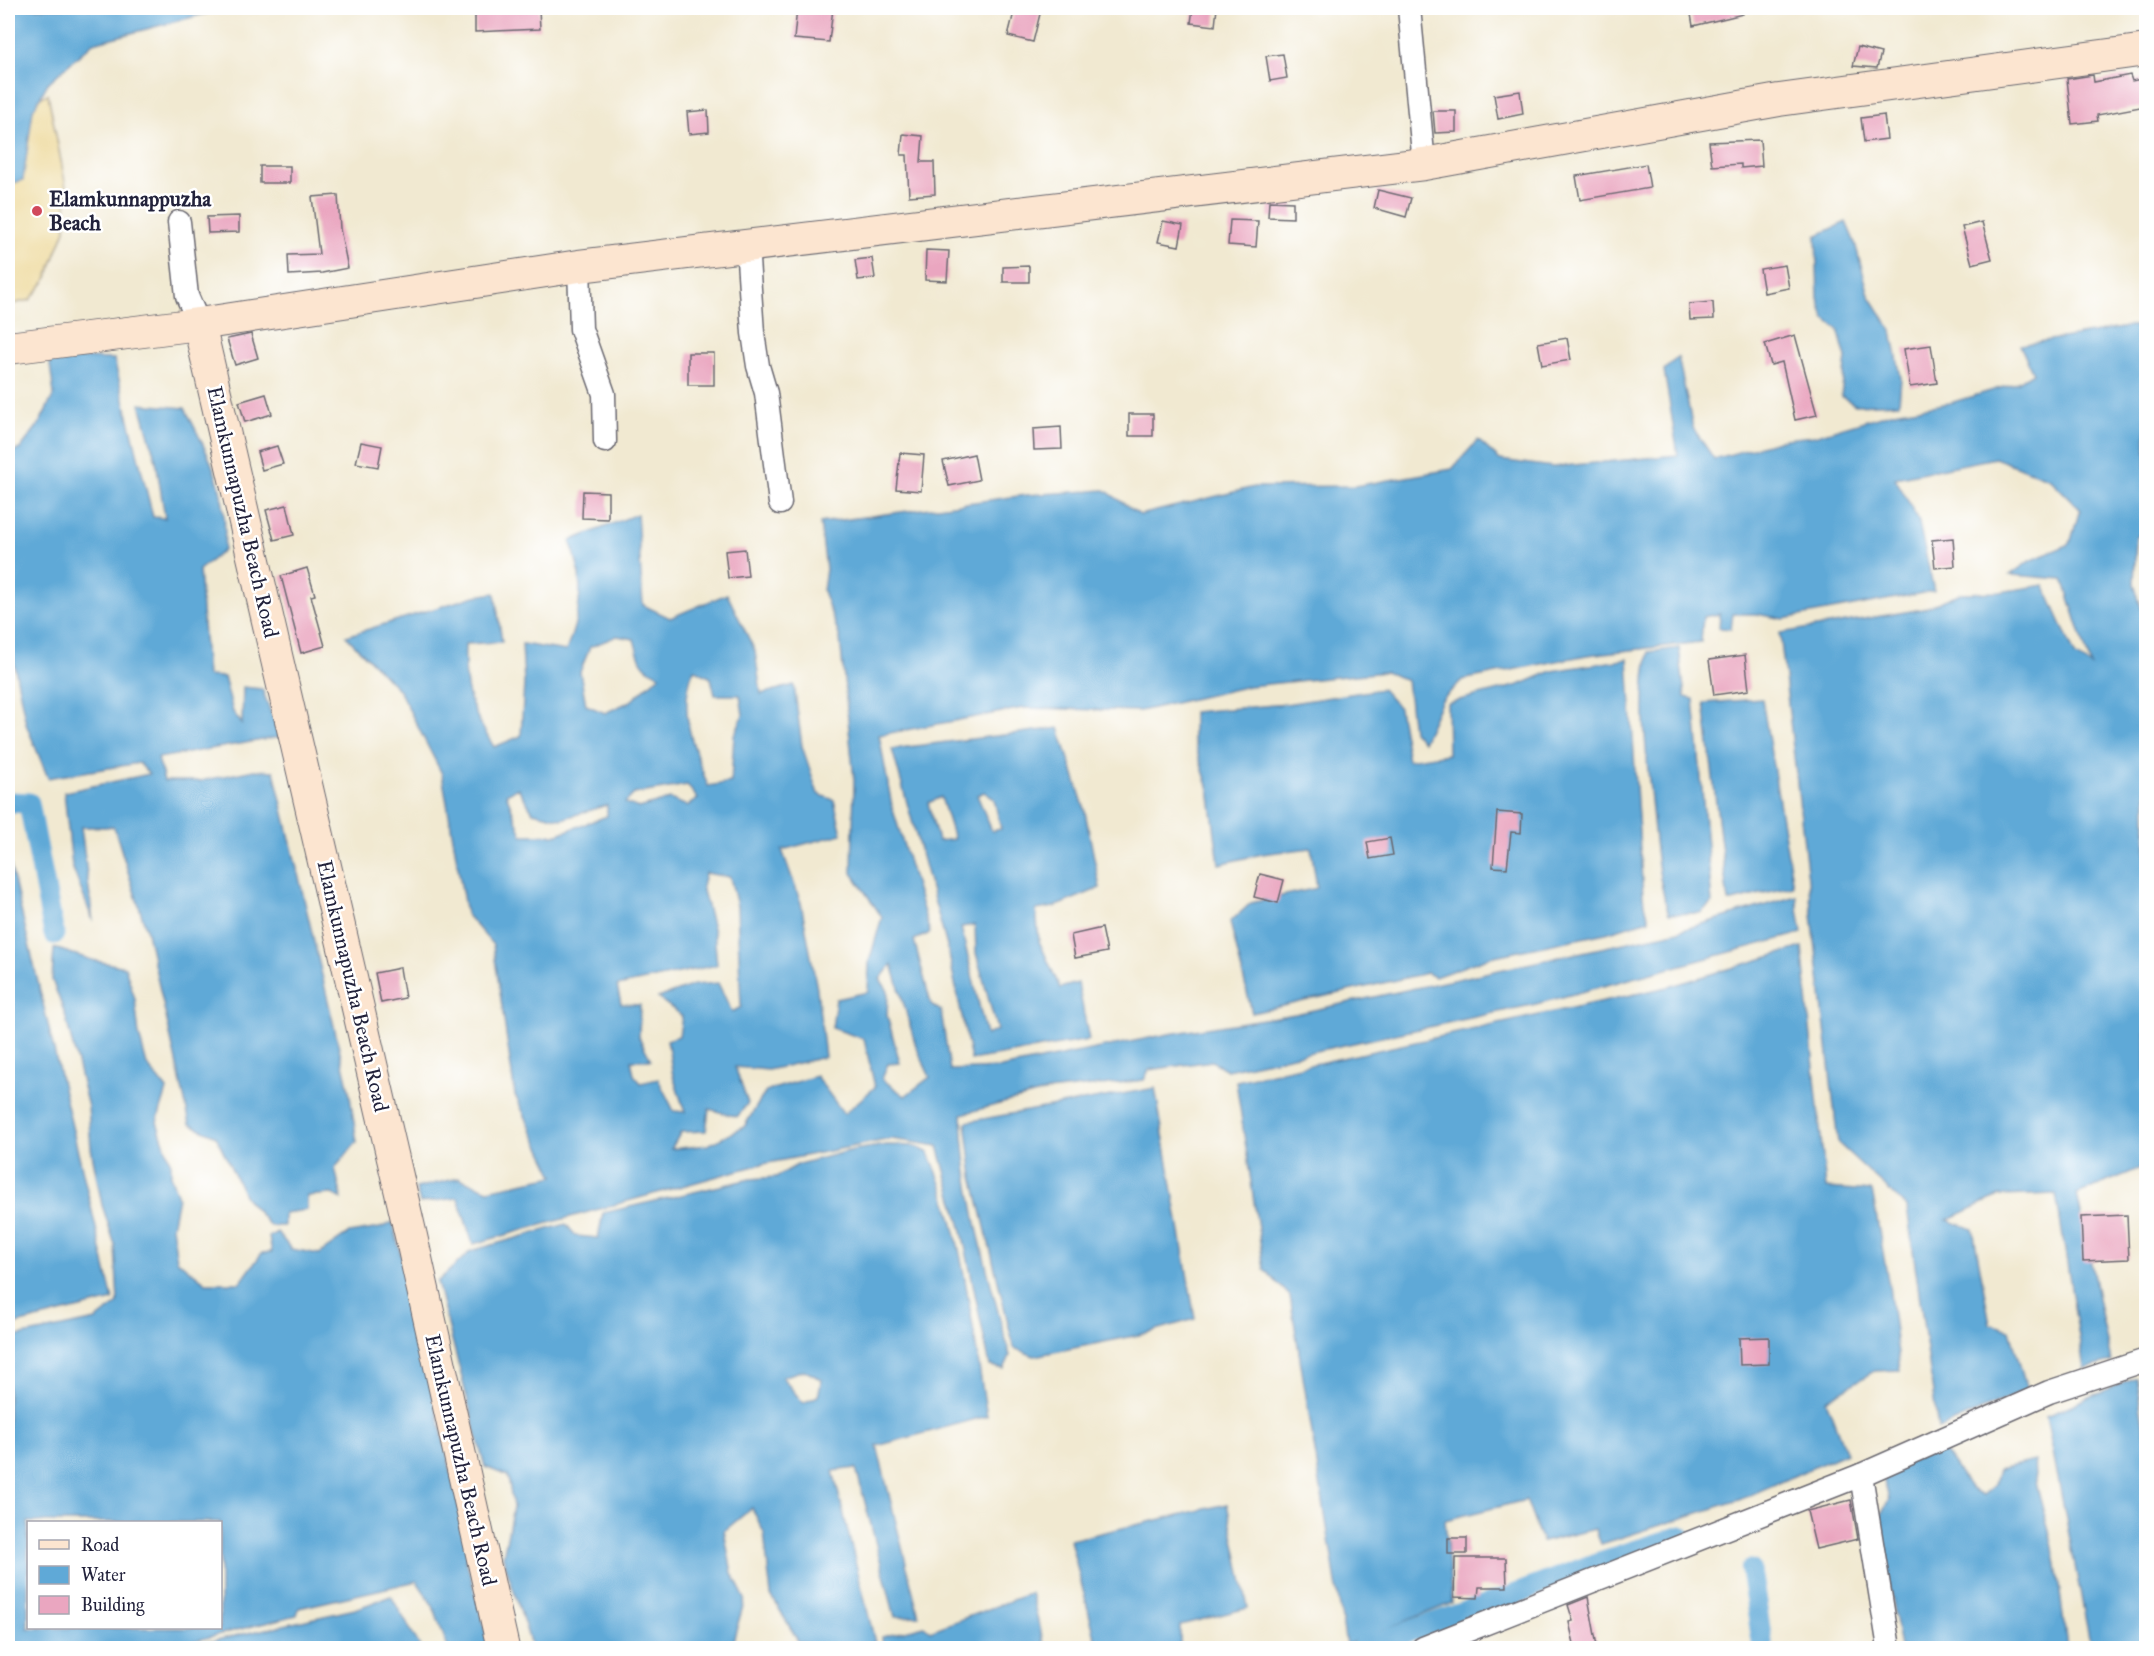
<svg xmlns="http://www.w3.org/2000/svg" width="2154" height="1656" font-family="'IM FELL Great Primer',serif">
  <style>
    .sand { fill: #eeda9e; stroke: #887e6c; stroke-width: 1.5 }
    .water { fill: #5fa9d7; stroke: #406689; stroke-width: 1.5; fill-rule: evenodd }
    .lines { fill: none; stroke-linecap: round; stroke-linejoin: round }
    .canal { stroke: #5fa9d7; stroke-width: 21 }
    .building { fill: #eaa6c0 }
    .minor-casing { stroke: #6a6870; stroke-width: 25 }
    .secondary-casing { stroke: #6a6870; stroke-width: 34 }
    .minor { stroke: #fff; stroke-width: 22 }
    .secondary { stroke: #fce5d0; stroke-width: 32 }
    .poi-dot { fill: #d1495b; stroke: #fff; stroke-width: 2 }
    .labels { text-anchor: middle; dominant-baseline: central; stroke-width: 5; stroke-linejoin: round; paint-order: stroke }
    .poi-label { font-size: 21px; font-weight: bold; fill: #22223b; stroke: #fff; text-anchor: start }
    .street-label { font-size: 21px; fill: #22223b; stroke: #fff }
  </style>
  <rect width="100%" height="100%" fill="#fff"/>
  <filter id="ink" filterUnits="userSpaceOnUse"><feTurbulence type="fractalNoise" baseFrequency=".0167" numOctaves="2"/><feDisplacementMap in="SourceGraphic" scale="12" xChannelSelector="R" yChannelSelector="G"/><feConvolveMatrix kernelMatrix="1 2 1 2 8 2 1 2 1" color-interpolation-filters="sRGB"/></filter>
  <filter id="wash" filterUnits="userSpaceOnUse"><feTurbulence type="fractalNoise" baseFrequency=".008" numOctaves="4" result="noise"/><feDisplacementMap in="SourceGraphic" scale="24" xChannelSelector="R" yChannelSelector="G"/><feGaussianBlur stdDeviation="1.35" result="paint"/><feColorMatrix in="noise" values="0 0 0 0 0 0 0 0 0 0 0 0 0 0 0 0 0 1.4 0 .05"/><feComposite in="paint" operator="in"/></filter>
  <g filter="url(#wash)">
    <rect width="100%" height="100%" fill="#f1e9d1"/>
    <!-- sand -->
    <path class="sand" d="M48,94L67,192L65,230L46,280L30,300L8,305V110Z"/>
    <!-- water -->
    <g class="water">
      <path d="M8,8H227L93,43L48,83L33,110L23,180L8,185Z"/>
      <path d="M1846,222L1855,243L1869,295L1892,331L1901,378L1899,403L1855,405L1841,396L1846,358L1838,329L1824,318L1818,298L1816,236Z"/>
      <path d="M2146,324V532L2136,537L2134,584L2146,623V1166L2077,1194L2111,1362L2084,1369L2056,1194L1999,1196L1947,1220L1973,1229L1990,1324L2010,1330L2027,1390L1938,1429L1907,1207L1838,1143L1780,633L1923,609L1961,593L2000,592L2044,585L2075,655L2091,666L2063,579L2010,575L2030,561L2070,544L2080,509L2050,479L1995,458L1895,478L1918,519L1934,591L1784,619L1756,614H1733L1731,629L1719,628L1720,614L1703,617L1701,642L1587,655L1462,680L1442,700L1423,742L1413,731L1407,680L1385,672L1249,686L1140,711L1023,708L879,735L892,806L930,933L914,940L931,1004L941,1011L950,1070L1001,1068L1169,1034L1295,1014L1675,932L1796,896L1802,933L1536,1004L1227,1070L1212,1061L1149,1070L1144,1080L1048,1091L962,1114C964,1197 989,1276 1010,1356L1004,1369L990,1366L962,1231L938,1146L891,1139L758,1165L473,1244L458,1198L420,1203L416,1188L459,1178L488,1190L554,1176L515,1095L493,945L466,914L442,774L399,690L346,636L475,596L495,593L502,642L465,644C463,690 470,708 494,747L521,736L524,683L522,644L566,651C581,613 586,579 570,541L637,514L643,605L670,618L727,594L755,651L761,694L794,685L802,746L818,794L834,800L842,834L782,850L801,903L817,989L825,1057L768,1070L735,1067L748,1103L737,1117L709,1109L706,1131L681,1132L671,1149L708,1145L744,1127L766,1091L816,1076L844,1114L875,1087L864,1039L832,1028L836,999L868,992L869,962L882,917L852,873L854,780L840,638L823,591L826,569L820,523L1026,495L1105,490L1140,515L1254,487L1355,486L1452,469L1478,440L1500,460L1553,467L1678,455L1664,370L1678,357L1693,428L1714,459L1785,439L1814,436L1894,412L1950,403L2017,383L2033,373L2020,345ZM617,636L634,639C639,658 641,669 660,675L631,701L605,713L586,705L580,672L590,647ZM694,669L711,678L715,695H740L743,715L734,736L731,782L708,786C693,747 677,708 694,669ZM687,785L698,799L687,806L670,799L639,808L625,803L634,794ZM518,788L533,812L562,819L607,805V816L555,835H522L506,794ZM705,873L730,877L737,906L741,1007L732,1012L718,983L694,985L658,998L682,1016L679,1036L667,1040L673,1076L685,1112L674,1111L658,1079L641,1083L634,1075L631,1060H651L639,1037L640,1005L621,1004L617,986L717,965L714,932L702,887ZM892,964L916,1046L930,1077L905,1096L882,1079L888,1064L900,1063L887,1015L888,991L880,979Z"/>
      <path d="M49,357L114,359L153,517L165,518L156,461L140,404L185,408C211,461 229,489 224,550L199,570L207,676L224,677L233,712L242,724L243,687L262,689L280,737L158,758L164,781H200L254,770L274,771L349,1090L357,1142L335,1168L342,1199L332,1194L307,1196V1210L284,1213V1226H270L245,1197L216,1136L190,1124L147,932L114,827H81L93,921L72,866L64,792L149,774L139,763L48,778L26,724L8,633V453L20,449L39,424L54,394Z"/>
      <path d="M1679,648L1685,697L1694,699L1712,903L1700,913L1669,914C1657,877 1655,839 1651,800C1646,750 1639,701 1649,652Z"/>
      <path d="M1628,659L1643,897L1649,920L1606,933L1490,957L1435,977L1427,973L1252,1013L1230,922L1251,903L1317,888L1311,848L1262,854L1219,864L1209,789L1193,739V712L1286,704L1382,689L1399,708L1408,760L1448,754L1447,703L1519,685L1552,671Z"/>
      <path d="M1762,699L1793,886L1728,902L1704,703Z"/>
      <path d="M1059,728L1084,807L1100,888L1054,907L1036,910L1039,941L1060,988L1078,983L1089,1040L971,1060L948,950L892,749ZM984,792L994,799L1001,829L992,831L977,795ZM941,797L954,839L938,841L928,803ZM975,925L976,953L997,1030L986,1035L961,927Z"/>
      <path d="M8,855L113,1300L8,1326Z"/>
      <path d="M1802,947L1826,1188L1872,1191L1889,1286L1900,1370L1874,1371L1826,1400L1846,1453L1739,1500L1601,1544L1595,1529L1542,1542L1526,1500L1445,1520L1452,1603L1346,1645L1290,1296L1264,1269L1236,1081L1668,987Z"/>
      <path d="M54,948L92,960L125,967L135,999L139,1035L147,1065L167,1090L157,1122L171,1164V1177L178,1197L172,1227L177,1260L206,1283H240L262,1253L272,1252L269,1237L277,1232L291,1249L319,1254L349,1233L380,1228L393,1222L471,1558L466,1560L483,1620L488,1648H448L433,1606L417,1581L299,1608L297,1615L166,1648H8V1338L96,1320L118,1303L115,1245L102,1205L91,1148L88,1107L65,1014L52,980ZM28,1522H220V1628H28Z"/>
      <path d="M1155,1088L1195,1319L1139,1335L1034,1356L1014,1348L973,1177L966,1122Z"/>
      <path d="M887,1145L915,1146L929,1153C964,1232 972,1331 987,1416L877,1446L919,1616L895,1617L856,1468L833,1471L875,1642C848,1652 824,1649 798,1641L771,1595L764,1533L752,1508L724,1531L732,1573L745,1599L731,1648H532L503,1557L513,1507L508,1476L485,1467L437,1282L471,1251L566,1224L576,1236L598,1238L603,1213L750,1179L776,1177L799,1164L853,1150ZM804,1370L822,1380L818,1396L803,1403L782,1377Z"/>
      <path d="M2136,1377L2146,1443V1648H2091L2046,1416Z"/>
      <path d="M1942,1448L1971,1489L1983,1495L1995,1485L1999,1469L2035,1461C2031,1478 2049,1526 2053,1547C2059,1580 2063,1615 2067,1648H1900L1878,1520L1889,1499L1882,1472Z"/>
      <path d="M1227,1504L1248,1608L1180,1625V1648H1098L1070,1540Z"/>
      <path d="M1031,1593L1045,1648H883L882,1637L924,1626L930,1631Z"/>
      <path d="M391,1596L421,1648H181L355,1609Z"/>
    </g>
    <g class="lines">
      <!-- canal -->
      <g class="canal">
        <path d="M8,802L29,803L54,934"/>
        <path d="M1751,1570L1763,1648"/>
        <path d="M1362,1648L1511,1596L1596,1563L1681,1536"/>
      </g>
    </g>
    <g id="blocks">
      <!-- building -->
      <g class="building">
        <path d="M539,8L540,29L475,32V9Z"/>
        <path d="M797,8H833L829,42L794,39Z"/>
        <path d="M1015,8L1041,10L1033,42L1008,36Z"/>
        <path d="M1193,8H1217L1215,26L1191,23Z"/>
        <path d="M1690,8H1742L1743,14L1693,26Z"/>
        <path d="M1858,47L1881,53L1877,68L1853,66Z"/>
        <path d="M1283,54L1287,78L1270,81L1266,56Z"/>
        <path d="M2093,75L2094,82L2130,75L2132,81L2146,78V106L2097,115L2098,121L2072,124L2067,79Z"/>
        <path d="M1520,91L1523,114L1498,119L1494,95Z"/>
        <path d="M708,110L709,132L689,134L687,112Z"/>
        <path d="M1433,111H1456V132L1435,133Z"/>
        <path d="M1884,115L1887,139L1864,142L1861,118Z"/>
        <path d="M903,134L923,136L921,162H934L935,194L909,196L907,155H901Z"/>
        <path d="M1760,140L1762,166L1741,168V164L1712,166L1709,142Z"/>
        <path d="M1646,164L1650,188L1580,200L1576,176Z"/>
        <rect x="260" y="166" width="30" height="17"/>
        <path d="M1378,190L1411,198L1406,217L1374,208Z"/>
        <path d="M338,195L340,229L348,268L322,273L289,275L288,255L319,254L312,197Z"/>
        <path d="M1269,201L1293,202V218L1268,217Z"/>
        <path d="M239,216V232L208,233L207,217Z"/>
        <path d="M1230,220L1258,221L1256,247L1228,245Z"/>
        <path d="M1163,221L1183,225L1179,246L1158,242Z"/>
        <path d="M1982,222L1992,259L1972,264L1962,227Z"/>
        <path d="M926,250L949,251L947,281L925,280Z"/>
        <path d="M872,258L875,278L858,280L855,260Z"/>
        <path d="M1785,265L1789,288L1764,293L1760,269Z"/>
        <path d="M1029,266V282H1003V267Z"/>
        <path d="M1713,302L1714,319L1690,320L1689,304Z"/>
        <path d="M251,334L258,358L235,365L227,339Z"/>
        <path d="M1795,335L1817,415L1795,420L1782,362L1771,365L1765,344Z"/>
        <path d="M1567,338L1571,360L1542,365L1538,343Z"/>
        <path d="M1931,345L1937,383L1910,387L1904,349Z"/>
        <rect x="688" y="353" width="26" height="32"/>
        <path d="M266,394L272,414L245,422L239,402Z"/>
        <rect x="1129" y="414" width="24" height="22"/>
        <path d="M1061,427L1062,449L1034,450L1033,429Z"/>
        <path d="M361,442L382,446L378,467L356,463Z"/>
        <path d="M277,446L283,464L262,470L257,452Z"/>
        <path d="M900,453L924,455L921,491L896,489Z"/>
        <path d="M974,454L979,480L949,486L943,461Z"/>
        <path d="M583,491L608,492V519L582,518Z"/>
        <path d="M287,505L294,535L274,540L266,510Z"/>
        <path d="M1953,538L1955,566L1935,568L1932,540Z"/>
        <path d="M745,549L748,576L728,578L725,551Z"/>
        <path d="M307,568L315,595L311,596L325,646L301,653L281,576Z"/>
        <path d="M1745,655L1749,690L1714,695L1709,660Z"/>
        <path d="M1497,812L1522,814L1521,833L1511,832L1507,868L1493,867Z"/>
        <path d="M1390,838L1393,855L1370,859L1367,842Z"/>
        <path d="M1260,874L1284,880L1278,903L1254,897Z"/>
        <path d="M1102,928L1107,952L1075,958L1071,935Z"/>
        <path d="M400,968L405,998L381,1003L375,973Z"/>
        <path d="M2127,1215L2129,1259L2083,1261L2081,1217Z"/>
        <path d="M1769,1337V1364L1740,1365L1739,1338Z"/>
        <path d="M1851,1500L1858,1539L1816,1549L1807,1511Z"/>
        <rect x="1448" y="1538" width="19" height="16"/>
        <path d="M1455,1558H1506L1507,1587H1479L1478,1598L1454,1597Z"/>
        <path d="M1588,1597L1597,1646L1575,1648L1569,1622L1573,1621L1568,1605Z"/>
      </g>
    </g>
  </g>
  <g filter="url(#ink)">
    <use href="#blocks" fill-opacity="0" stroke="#6a6870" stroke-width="1.5"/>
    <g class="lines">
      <defs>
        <g id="minor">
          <path d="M1409,8L1424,164"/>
          <path d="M179,222L187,296L199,324"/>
          <path d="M747,245L753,333L758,366L766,393L780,503"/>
          <path d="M579,266L581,329L604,394L605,441"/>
          <path d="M1861,1475L2049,1392L2146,1360"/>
          <path d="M1423,1648L1861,1475L1889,1648"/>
        </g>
        <g id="secondary">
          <path d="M199,324L411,1236L503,1648"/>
          <path d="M8,348L199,324L579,266L1424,164L1779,100L2146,50"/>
        </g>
      </defs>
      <!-- minor casing -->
      <use href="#minor" class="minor-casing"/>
      <!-- secondary casing -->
      <use href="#secondary" class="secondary-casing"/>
      <!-- minor -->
      <use href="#minor" class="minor"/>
      <!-- secondary -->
      <use href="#secondary" class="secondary"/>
    </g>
  </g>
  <!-- markers -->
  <circle class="poi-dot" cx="37" cy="211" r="6"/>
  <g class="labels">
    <!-- poi labels -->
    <g class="poi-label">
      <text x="49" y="199">Elamkunnappuzha<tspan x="49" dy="24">Beach</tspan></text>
    </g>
    <!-- street labels -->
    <g class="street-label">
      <text transform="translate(243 512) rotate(77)">Elamkunnapuzha Beach Road</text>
      <text transform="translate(353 986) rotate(77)">Elamkunnapuzha Beach Road</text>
      <text transform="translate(461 1460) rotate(77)">Elamkunnapuzha Beach Road</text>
    </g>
  </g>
  <!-- margin -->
  <rect width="2154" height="1656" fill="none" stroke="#fff" stroke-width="30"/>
  <!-- legend -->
  <rect x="27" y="1521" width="195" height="108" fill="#ffffff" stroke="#a7a7b1" stroke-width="1.5"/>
  <rect x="39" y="1540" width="30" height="9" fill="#fce5d0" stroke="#a7a7b1" stroke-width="1.5"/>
  <text x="81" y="1551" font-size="18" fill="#22223b">Road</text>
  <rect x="39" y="1566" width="30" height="18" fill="#5fa9d7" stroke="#a7a7b1" stroke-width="1.5"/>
  <text x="81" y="1581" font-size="18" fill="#22223b">Water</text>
  <rect x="39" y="1596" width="30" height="18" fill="#eaa6c0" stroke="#a7a7b1" stroke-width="1.5"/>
  <text x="81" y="1611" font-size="18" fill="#22223b">Building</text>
</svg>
